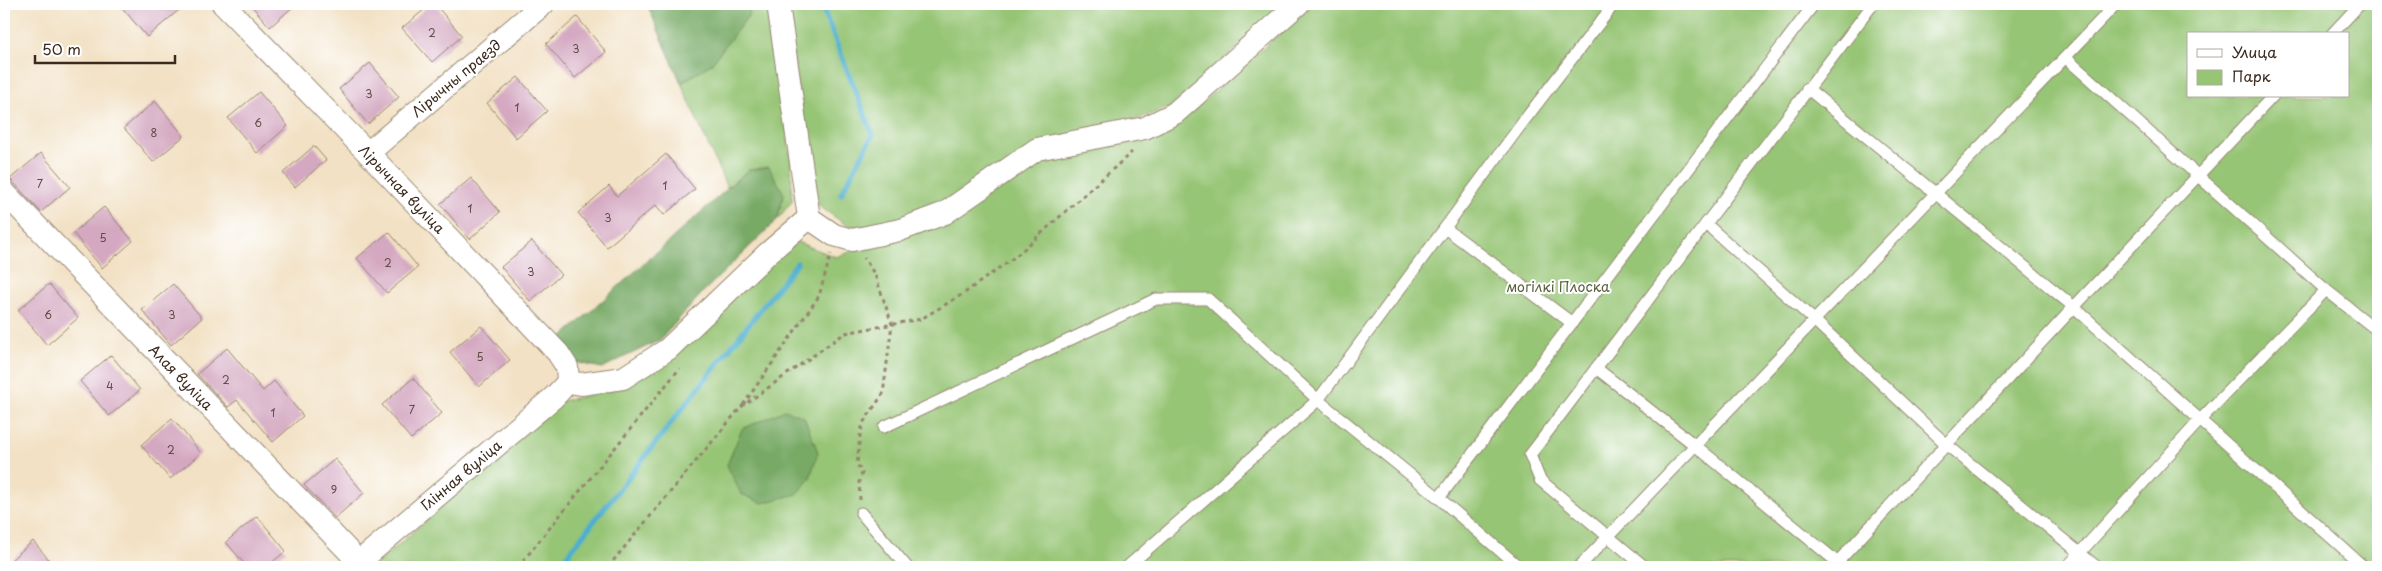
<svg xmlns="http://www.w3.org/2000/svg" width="2382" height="571" font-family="'Playpen Sans',sans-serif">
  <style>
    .green { fill: #96c574; stroke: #687849; fill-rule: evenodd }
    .forest { fill: #78aa66; stroke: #5a6a42 }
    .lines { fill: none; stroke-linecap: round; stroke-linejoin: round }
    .stream { stroke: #4eafcd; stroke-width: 5.5 }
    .building { fill: #d4a8c1 }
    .lane-casing { stroke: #968671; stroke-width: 13 }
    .street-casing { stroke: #968671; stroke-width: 24 }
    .path { stroke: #968671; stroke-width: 3; stroke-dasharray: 4 4; stroke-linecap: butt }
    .lane { stroke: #fff; stroke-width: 11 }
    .street { stroke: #fff; stroke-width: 22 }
    .labels { text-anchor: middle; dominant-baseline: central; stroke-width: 4; stroke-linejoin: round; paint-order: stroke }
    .number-label { font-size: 11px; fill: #614a47 }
    .street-label { font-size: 14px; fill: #3b2a1e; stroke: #fff }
    .park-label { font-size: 14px; fill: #5b603c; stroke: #fff }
  </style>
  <rect width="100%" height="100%" fill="#fff"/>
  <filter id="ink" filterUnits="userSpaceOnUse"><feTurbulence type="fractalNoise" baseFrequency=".02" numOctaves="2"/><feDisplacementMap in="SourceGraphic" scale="10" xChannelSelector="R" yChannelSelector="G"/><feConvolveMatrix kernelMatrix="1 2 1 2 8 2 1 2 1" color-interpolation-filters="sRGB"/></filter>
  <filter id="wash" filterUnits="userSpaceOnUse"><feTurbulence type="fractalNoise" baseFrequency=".0096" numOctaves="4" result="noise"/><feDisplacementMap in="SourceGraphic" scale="20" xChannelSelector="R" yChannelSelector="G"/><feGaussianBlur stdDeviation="1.12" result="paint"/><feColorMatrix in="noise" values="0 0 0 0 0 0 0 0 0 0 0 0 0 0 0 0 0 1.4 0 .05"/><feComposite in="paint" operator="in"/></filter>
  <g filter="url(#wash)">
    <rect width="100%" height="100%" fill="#f2e1c4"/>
    <!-- green -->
    <g class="green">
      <path d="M752,4H768L791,160L792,201L777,220L784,194L748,170L727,188L681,83L711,64L748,16Z"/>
      <path d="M785,4H1286L1171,107L1120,125L883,227L848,226L819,206L815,198Z"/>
      <path d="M1313,4H2378V567H373L562,401L626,387L797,242L836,257L872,244L1046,155L1120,143L1175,127ZM2188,34H2348V96H2188Z"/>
    </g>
    <!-- forest -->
    <g class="forest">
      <path d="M647,4H752L748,16L711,64L681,83Z"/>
      <path d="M769,167L784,194L777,220L703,292L660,340L602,368L575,362L561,338L748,170Z"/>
      <path d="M785,410L804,417L818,452L810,478L797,494L762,503L741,494L727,465L742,429Z"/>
    </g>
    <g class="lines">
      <!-- stream -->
      <g class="stream">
        <path d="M821,4L873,135L841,194"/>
        <path d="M558,567L797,263"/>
      </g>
    </g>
    <g id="blocks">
      <!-- building -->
      <g class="building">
        <path d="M119,4H186L147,37Z"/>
        <path d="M250,4H296L270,27Z"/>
        <path d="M431,4H435L462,36L432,62L402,28Z"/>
        <path d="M577,17L606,52L575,78L546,44Z"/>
        <path d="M370,63L399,97L368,124L339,89Z"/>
        <path d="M518,77L547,111L516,138L487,103Z"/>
        <path d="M259,92L288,126L257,153L228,118Z"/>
        <path d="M155,101L184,136L153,162L124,128Z"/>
        <path d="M314,146L326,160L295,187L283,173Z"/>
        <path d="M41,153L70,187L41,212L10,179Z"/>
        <path d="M666,154L695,189L664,215L656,205L607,247L578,213L609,186L617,196Z"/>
        <path d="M471,178L500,212L470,239L440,204Z"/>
        <path d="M104,207L133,241L102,268L73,233Z"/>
        <path d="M389,232L418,267L387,293L357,258Z"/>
        <path d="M532,241L561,275L530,301L501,267Z"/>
        <path d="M49,284L78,318L47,345L18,310Z"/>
        <path d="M173,284L202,318L171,345L142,310Z"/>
        <path d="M481,326L510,360L479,387L450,352Z"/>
        <path d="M227,348L263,391L274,381L303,416L273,442L237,400L228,407L197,374Z"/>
        <path d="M111,355L140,390L109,416L80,381Z"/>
        <path d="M413,378L442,413L411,439L382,405Z"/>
        <path d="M172,418L201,453L170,479L141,445Z"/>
        <path d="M335,459L364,493L335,518L304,485Z"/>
        <path d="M257,516L286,551L266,567H247L226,542Z"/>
        <path d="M33,541L55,567H4V566Z"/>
      </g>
    </g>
  </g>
  <g filter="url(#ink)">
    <use href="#blocks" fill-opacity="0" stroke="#968671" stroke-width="1"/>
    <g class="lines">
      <defs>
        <g id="lane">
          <path d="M2332,34L2360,4"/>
          <path d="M2066,58L2326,290L2378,331"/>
          <path d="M1807,88L2074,307L2364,567"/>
          <path d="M1706,224L1814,320L1947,445L2097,567"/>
          <path d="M1445,228L1572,323"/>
          <path d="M1596,368L1696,446L1842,566"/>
          <path d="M884,427L1156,299H1208L1318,400L1523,122L1614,4"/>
          <path d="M1439,498L1814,4"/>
          <path d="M861,513L907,567"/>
          <path d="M1127,567L1318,400L1439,498L1519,567"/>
          <path d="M1579,567L2116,4"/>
          <path d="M1645,567L1540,480L1530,455L1873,4"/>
          <path d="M1833,567L2074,307L2273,96"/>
          <path d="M2067,567L2201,419L2326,290"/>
        </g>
        <g id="street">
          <path d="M223,4L368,153L558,353L567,367L568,382"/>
          <path d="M778,4L809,218"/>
          <path d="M368,153L543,4"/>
          <path d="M4,192L359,562"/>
          <path d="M568,382L581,384L623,378L668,349L768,253L809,218L834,235L852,240L900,230L945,213L1037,149L1145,128L1175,113L1298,4"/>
          <path d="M353,567L554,397L568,382"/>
        </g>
      </defs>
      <!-- lane casing -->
      <use href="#lane" class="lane-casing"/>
      <!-- street casing -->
      <use href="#street" class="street-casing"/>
      <!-- path -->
      <g class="path">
        <path d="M743,405L819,296L831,254"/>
        <path d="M860,500L859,482L862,473L857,464L860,436L863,423L883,394L892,324L875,275L864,258"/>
        <path d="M518,567L680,368"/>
        <path d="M608,567L741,407L845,333L921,319L963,294L1016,256L1132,152"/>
      </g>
      <!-- lane -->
      <use href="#lane" class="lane"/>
      <!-- street -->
      <use href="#street" class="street"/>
    </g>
  </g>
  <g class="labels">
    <!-- number labels -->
    <g class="number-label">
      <text x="432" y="32">2</text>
      <text x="576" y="48">3</text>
      <text x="369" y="93">3</text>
      <text x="517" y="107">1</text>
      <text x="258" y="122">6</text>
      <text x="154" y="132">8</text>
      <text x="40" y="183">7</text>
      <text x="665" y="185">1</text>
      <text x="470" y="208">1</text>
      <text x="608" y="217">3</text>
      <text x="103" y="237">5</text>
      <text x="388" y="262">2</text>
      <text x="531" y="271">3</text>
      <text x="48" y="314">6</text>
      <text x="172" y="314">3</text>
      <text x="480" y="356">5</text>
      <text x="226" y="379">2</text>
      <text x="110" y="385">4</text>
      <text x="412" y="409">7</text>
      <text x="273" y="412">1</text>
      <text x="171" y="449">2</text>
      <text x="334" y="489">9</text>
    </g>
    <!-- street labels -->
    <g class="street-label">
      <text transform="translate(456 78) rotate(-40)">Лірычны праезд</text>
      <text transform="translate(402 189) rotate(46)">Лірычная вуліца</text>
      <text transform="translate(181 377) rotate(46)">Алая вуліца</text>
      <text transform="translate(461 475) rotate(-40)">Глінная вуліца</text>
    </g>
    <!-- park labels -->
    <g class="park-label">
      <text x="1558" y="286">могілкі Плоска</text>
    </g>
  </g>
  <!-- margin -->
  <rect width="2382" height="571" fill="none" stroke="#fff" stroke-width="20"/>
  <!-- legend -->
  <rect x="2187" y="32" width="162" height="65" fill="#ffffff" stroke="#b1aaa5"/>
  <rect x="2197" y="49" width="25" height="8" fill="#ffffff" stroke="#b1aaa5"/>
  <text x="2232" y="58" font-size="15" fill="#3b2a1e">Улица</text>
  <rect x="2197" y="70" width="25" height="15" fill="#96c574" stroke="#b1aaa5"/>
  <text x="2232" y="82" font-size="15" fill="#3b2a1e">Парк</text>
  <!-- scale -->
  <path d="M35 55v8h140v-8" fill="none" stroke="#3b2a1e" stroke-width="2.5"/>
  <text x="42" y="55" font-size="15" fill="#3b2a1e" stroke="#ffffff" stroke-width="4" paint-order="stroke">50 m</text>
</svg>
